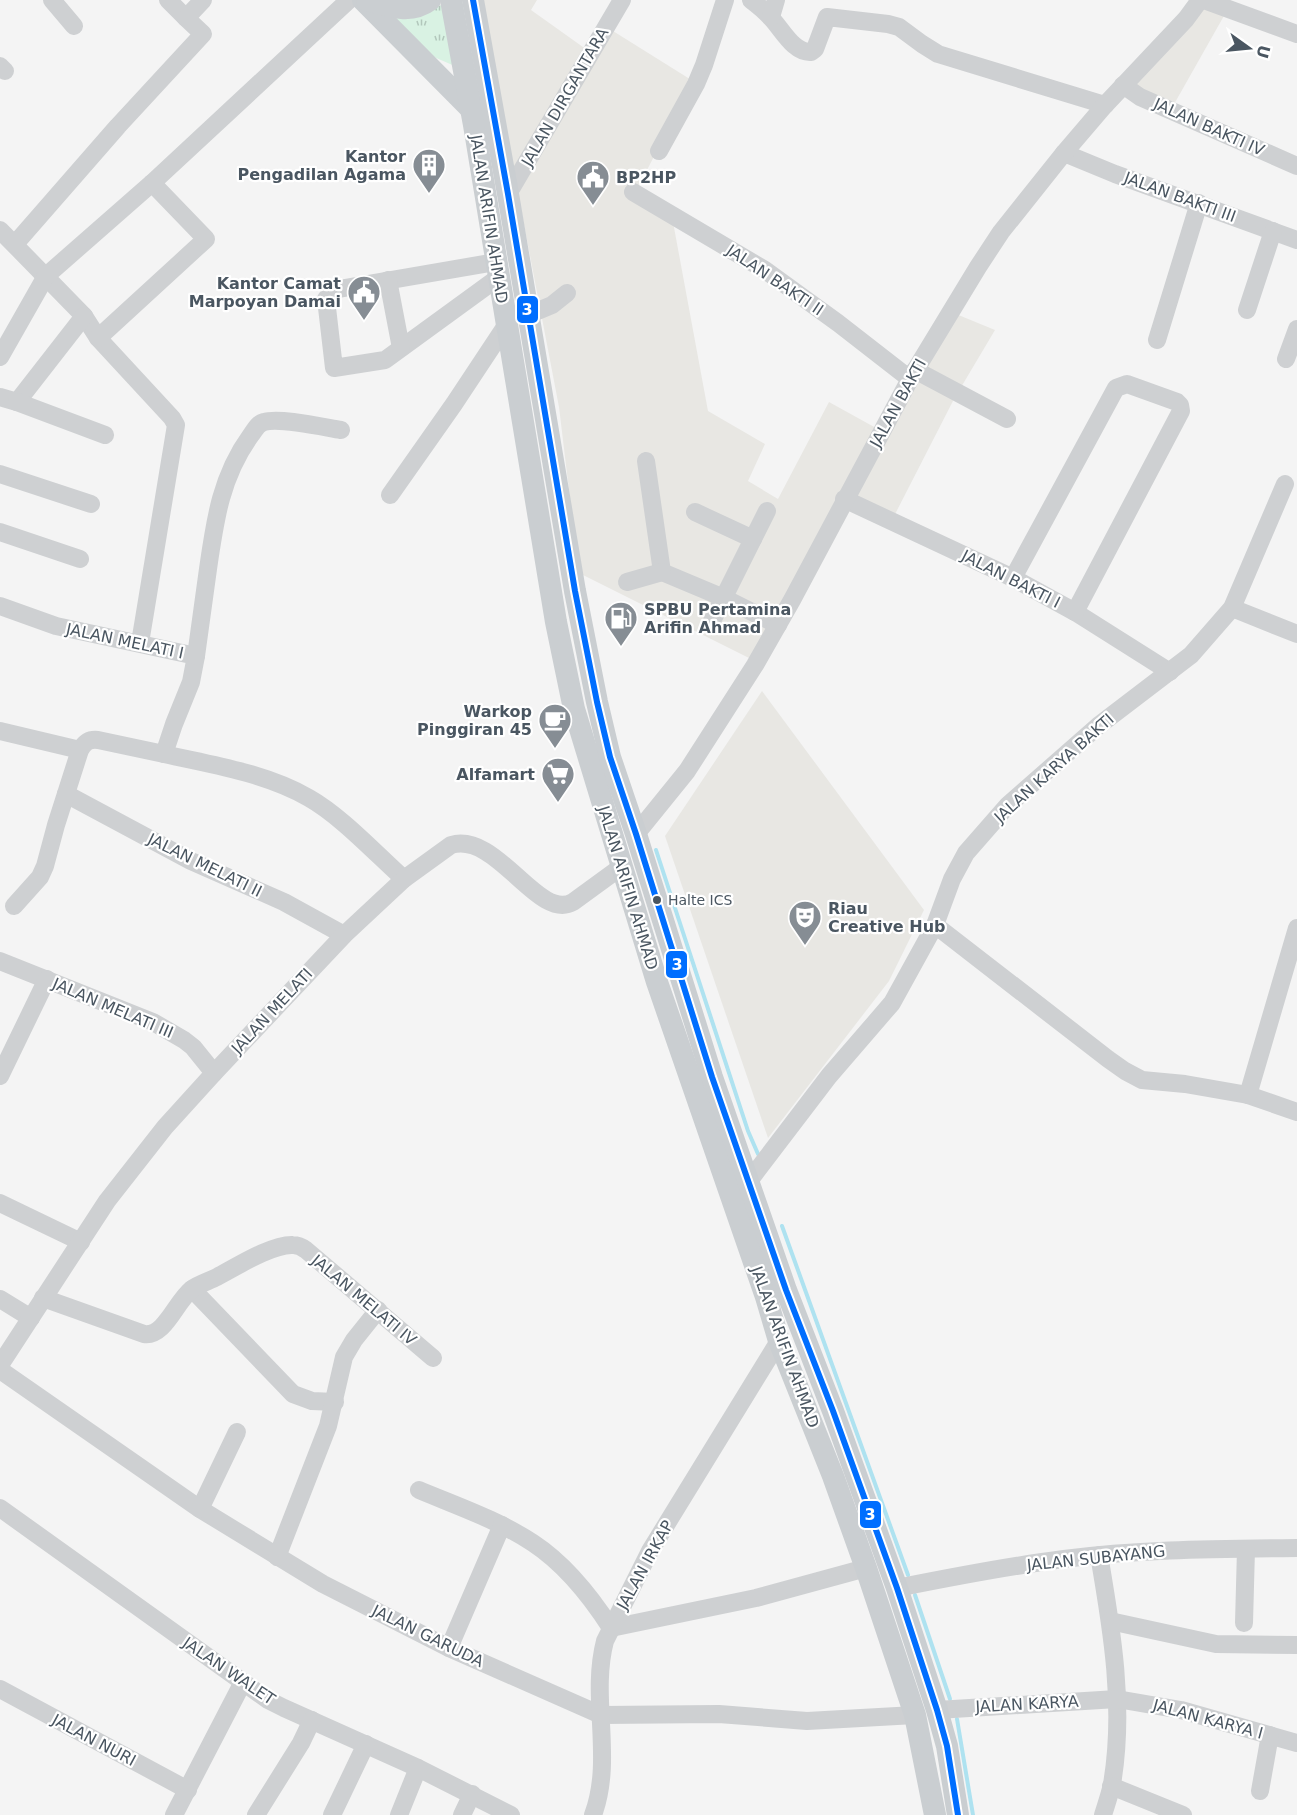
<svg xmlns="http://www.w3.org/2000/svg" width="1297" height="1815" font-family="'DejaVu Sans',sans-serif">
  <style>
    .commercial { fill: #e8e7e3 }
    .park { fill: url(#park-tufts) }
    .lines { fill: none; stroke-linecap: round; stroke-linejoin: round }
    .stream { stroke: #aee2f0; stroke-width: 4 }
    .minor { stroke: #ced0d2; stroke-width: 18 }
    .major { stroke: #caced1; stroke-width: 22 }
    .bus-1-casing { stroke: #fff; stroke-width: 10 }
    .bus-1 { stroke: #006eff; stroke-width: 6 }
    .bus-dot { fill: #4a5661; stroke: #fff; stroke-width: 2 }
    .labels { text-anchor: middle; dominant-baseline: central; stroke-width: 4.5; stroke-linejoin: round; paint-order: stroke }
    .bus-label { font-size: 14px; fill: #4a5661; stroke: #fff; text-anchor: start }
    .street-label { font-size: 16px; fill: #4a5661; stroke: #fff }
    .poi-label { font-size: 16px; font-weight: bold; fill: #4a5661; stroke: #fff; text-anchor: end }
    .line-badge { stroke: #fff; stroke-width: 2 }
    .badge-label { font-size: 16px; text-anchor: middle; font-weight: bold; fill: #fff }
  </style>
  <defs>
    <pattern id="park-tufts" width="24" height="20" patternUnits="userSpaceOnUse" patternTransform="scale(1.5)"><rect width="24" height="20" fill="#d9f2e3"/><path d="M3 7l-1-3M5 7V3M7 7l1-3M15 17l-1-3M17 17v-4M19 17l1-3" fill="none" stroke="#b2c7bb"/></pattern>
  </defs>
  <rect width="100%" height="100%" fill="#f4f4f4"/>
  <!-- commercial -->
  <g class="commercial">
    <path d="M481,0H537L531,10L597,57L613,31L693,81L632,199L673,222L708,411L765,444L748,481L778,499L829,402L876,428L753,660L579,573L559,407Z"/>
    <path d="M1202,4L1225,14L1173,106L1132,86Z"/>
    <path d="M956,314L995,330L954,399L890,524L854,496Z"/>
    <path d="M762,691L924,910L889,981L768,1138L665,836Z"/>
  </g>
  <!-- park -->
  <path class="park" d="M442,5L457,67L434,57L395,18Z"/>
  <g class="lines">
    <!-- stream -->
    <g class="stream">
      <path d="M656,850L748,1131L758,1154"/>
      <path d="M782,1226L908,1575"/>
      <path d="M915,1595L950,1699"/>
      <path d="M957,1719L973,1815"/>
    </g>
    <!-- minor -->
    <g class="minor">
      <path d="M52,0L74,26"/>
      <path d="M168,0L186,18L203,0"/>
      <path d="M751,0C759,6 766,12 772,19C783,31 794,53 811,52L815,49L827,17L888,24L899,27L922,44L938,54L1105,105"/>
      <path d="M1204,0L1297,34"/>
      <path d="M771,17L776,0"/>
      <path d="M0,66L5,71"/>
      <path d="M1123,85L1140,97L1297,166"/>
      <path d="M659,151L696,84L704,65L725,0"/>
      <path d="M1064,153L1115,174L1297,240"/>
      <path d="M633,192L765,270L838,323L910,379"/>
      <path d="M508,194L622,0"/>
      <path d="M0,230L84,316L98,338L172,418L176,425L140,643"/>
      <path d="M15,244L118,126L203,34L186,18"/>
      <path d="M496,262L333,290L326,299L334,368L385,360L499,277"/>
      <path d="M388,280L401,348"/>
      <path d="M1247,310L1273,231"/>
      <path d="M528,315L552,305L567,293"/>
      <path d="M98,338L206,239L152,183"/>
      <path d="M1157,340L1199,203"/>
      <path d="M0,357L46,276L152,183L349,0"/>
      <path d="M1286,359L1297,329"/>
      <path d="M915,370L1007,419"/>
      <path d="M0,397L17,402L84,316"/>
      <path d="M17,402L105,435"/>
      <path d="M646,461L662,572L724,598L778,625"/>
      <path d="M0,474L91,504"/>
      <path d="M390,495L454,404L507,324"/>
      <path d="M844,499L1013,578L1075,612L1170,672"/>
      <path d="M695,512L753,539"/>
      <path d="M0,532L80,559"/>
      <path d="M1013,578L1116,388L1127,384L1177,402L1180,405L1181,411L1075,612"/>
      <path d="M627,582L662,572"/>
      <path d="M0,606L56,626L196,656L191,682L174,724L164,754C212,765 266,773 309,798C341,816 376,854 404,879"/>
      <path d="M1232,608L1297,634"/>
      <path d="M712,621L767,511"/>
      <path d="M196,656C200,627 204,598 208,569C215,520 221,476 251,435C255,430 257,424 264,422C279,417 323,427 341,430"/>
      <path d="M0,731L80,750"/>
      <path d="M66,794L191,861L284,902L344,935"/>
      <path d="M636,834L687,771L755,665L792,600L910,379L978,267L1001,232L1064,153L1105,105L1186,19L1200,0"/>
      <path d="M14,906L40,877L45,866L56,825L80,750C85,742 89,739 98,740L164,754"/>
      <path d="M935,925L1108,1059L1125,1071L1142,1080L1185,1084L1248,1095L1297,1112"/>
      <path d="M0,961L153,1022L184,1040L193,1047L214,1073"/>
      <path d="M0,1076L47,979"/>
      <path d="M1248,1095L1297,928"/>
      <path d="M749,1181L829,1076L892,1003L935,925L952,879L966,853L1008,805L1098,726L1191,655L1232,608L1285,484"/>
      <path d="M0,1203L81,1242"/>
      <path d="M192,1289L293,1394L312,1401L335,1402"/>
      <path d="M43,1298L144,1334C165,1337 176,1301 192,1289C199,1284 209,1281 217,1277C236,1267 272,1244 293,1245C298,1245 302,1247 306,1250L433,1358"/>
      <path d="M0,1299L31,1318"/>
      <path d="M0,1365L107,1201L165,1127L214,1073L344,935L404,879L451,845C497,831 538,922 573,902L621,867"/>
      <path d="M0,1370L200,1509L323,1584L449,1648L601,1715L719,1714L807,1721L915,1715"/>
      <path d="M419,1490C457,1506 498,1520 533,1543C565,1564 591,1597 611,1628L756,1598L866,1568"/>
      <path d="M0,1508L268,1700L284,1708L418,1768L511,1815"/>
      <path d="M200,1509L237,1432"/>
      <path d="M1099,1555C1112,1630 1125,1708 1112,1784C1110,1794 1106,1805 1103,1815"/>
      <path d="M277,1557L328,1426L344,1357L354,1340L378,1310"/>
      <path d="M897,1588C952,1577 1008,1566 1064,1559C1141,1549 1219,1549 1297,1548"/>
      <path d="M1110,1621L1216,1644L1297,1645"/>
      <path d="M1244,1623L1246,1549"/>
      <path d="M449,1648L502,1525"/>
      <path d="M0,1689L188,1790"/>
      <path d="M937,1710L1117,1699L1181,1710L1297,1743"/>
      <path d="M1111,1786L1183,1815"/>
      <path d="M1260,1791L1270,1735"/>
      <path d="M174,1815L243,1682"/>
      <path d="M256,1815L301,1743L312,1720"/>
      <path d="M332,1815L366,1744"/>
      <path d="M399,1815L418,1768"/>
      <path d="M462,1815L472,1794"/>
      <path d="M593,1815C614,1759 590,1698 605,1641L650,1551L779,1341"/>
    </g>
    <!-- major -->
    <g class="major">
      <path d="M363,0L471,109"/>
      <path d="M367,0C389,6 410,15 430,0"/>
      <path d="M451,0L474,125L556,622L574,709L657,982L766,1297L779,1341L833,1476L866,1568L915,1715L935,1815"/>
      <path d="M473,0L508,194L575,591L597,702L610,757L636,834L712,1077L786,1290L833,1411L897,1588L937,1710L947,1746L958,1815"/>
    </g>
    <defs>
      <path id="bus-1" d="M473,0L508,194L575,591L597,702L610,757L636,834L712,1077L786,1290L833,1411L897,1588L937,1710L947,1746L958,1815"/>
    </defs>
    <!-- bus-1 casing -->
    <use href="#bus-1" class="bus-1-casing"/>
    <!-- bus-1 -->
    <use href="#bus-1" class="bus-1"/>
  </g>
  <!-- icons -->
  <defs>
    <symbol id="building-pin" viewBox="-11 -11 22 30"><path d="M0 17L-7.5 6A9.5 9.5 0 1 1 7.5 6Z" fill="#868d94" stroke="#fff"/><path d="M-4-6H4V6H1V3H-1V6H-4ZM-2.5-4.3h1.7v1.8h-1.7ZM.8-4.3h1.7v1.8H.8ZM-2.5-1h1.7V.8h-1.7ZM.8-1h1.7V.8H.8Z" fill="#fff"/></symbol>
    <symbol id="civic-pin" viewBox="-11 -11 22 30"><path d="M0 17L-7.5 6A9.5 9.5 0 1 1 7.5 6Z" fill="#868d94" stroke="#fff"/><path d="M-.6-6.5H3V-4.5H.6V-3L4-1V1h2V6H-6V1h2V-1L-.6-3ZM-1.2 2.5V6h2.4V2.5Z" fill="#fff"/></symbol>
    <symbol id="fuel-pin" viewBox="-11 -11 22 30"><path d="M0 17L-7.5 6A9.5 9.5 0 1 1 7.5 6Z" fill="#868d94" stroke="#fff"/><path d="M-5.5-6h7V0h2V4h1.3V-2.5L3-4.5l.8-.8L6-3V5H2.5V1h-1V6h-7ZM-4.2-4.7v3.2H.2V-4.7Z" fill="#fff"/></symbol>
    <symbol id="cafe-pin" viewBox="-11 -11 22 30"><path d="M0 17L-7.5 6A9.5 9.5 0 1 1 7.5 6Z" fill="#868d94" stroke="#fff"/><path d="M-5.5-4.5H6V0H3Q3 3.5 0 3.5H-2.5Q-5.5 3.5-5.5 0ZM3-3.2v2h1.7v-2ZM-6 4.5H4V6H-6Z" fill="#fff"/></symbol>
    <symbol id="supermarket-pin" viewBox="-11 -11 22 30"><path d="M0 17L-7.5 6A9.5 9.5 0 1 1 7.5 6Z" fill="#868d94" stroke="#fff"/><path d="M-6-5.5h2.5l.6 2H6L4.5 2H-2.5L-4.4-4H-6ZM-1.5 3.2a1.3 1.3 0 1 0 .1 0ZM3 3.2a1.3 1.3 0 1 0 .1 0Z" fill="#fff"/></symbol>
    <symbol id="theatre-pin" viewBox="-11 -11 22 30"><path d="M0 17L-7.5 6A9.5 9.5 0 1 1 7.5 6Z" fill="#868d94" stroke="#fff"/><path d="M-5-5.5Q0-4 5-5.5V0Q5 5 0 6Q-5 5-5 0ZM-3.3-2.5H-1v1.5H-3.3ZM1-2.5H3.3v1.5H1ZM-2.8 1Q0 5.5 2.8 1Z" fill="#fff"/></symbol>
  </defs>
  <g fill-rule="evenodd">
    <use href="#building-pin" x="410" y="146" width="38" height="52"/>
    <use href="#civic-pin" x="574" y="158" width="38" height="52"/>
    <use href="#civic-pin" x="345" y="273" width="38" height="52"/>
    <use href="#fuel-pin" x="602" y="599" width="38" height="52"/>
    <use href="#cafe-pin" x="536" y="701" width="38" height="52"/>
    <use href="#supermarket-pin" x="539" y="755" width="38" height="52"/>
    <use href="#theatre-pin" x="786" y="898" width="38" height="52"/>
  </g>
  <!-- markers -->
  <circle class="bus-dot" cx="657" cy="900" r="5"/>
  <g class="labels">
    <!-- bus labels -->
    <g class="bus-label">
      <text x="668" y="900">Halte ICS</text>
    </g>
    <!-- street labels -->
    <g class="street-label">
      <text transform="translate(565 97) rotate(-60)">JALAN DIRGANTARA</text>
      <text transform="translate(1209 127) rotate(24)">JALAN BAKTI IV</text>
      <text transform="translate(1180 197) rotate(20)">JALAN BAKTI III</text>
      <text transform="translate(489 219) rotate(81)">JALAN ARIFIN AHMAD</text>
      <text transform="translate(775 280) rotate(34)">JALAN BAKTI II</text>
      <text transform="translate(898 403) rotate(-61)">JALAN BAKTI</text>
      <text transform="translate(1011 579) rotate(27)">JALAN BAKTI I</text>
      <text transform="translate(125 641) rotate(12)">JALAN MELATI I</text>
      <text transform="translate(1054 768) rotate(-42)">JALAN KARYA BAKTI</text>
      <text transform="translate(205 865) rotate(26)">JALAN MELATI II</text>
      <text transform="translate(628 888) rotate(73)">JALAN ARIFIN AHMAD</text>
      <text transform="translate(113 1008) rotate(23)">JALAN MELATI III</text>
      <text transform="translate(272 1011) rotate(-47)">JALAN MELATI</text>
      <text transform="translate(364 1300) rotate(40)">JALAN MELATI IV</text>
      <text transform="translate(785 1347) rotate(70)">JALAN ARIFIN AHMAD</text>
      <text transform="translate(1096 1558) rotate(-6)">JALAN SUBAYANG</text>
      <text transform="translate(645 1565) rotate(-61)">JALAN IRKAP</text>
      <text transform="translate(428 1636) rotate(26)">JALAN GARUDA</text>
      <text transform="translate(229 1671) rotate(34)">JALAN WALET</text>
      <text transform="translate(1027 1704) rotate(-3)">JALAN KARYA</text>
      <text transform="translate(1208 1719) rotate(15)">JALAN KARYA I</text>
      <text transform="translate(94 1740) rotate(28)">JALAN NURI</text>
    </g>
    <!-- poi labels -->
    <g class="poi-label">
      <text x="406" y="156">Kantor<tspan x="406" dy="18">Pengadilan Agama</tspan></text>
      <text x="616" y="177" text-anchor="start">BP2HP</text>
      <text x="341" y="283">Kantor Camat<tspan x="341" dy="18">Marpoyan Damai</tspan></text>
      <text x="644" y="609" text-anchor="start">SPBU Pertamina<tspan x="644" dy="18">Arifin Ahmad</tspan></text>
      <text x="532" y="711">Warkop<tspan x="532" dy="18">Pinggiran 45</tspan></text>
      <text x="535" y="774">Alfamart</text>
      <text x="828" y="908" text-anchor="start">Riau<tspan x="828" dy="18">Creative Hub</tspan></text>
    </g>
  </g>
  <g class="line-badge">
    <rect x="516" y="295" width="23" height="29" rx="6" fill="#006eff"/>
    <rect x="665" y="950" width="23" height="29" rx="6" fill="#006eff"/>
    <rect x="859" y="1500" width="23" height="29" rx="6" fill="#006eff"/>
  </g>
  <g class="badge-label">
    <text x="527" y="315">3</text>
    <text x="677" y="970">3</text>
    <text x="870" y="1520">3</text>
  </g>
  <!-- north arrow -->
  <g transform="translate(1249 48) rotate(105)" stroke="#ffffff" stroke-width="4.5" paint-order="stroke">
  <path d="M0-4.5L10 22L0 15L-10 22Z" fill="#4a5661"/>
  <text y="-9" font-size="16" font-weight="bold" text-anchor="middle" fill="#4a5661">U</text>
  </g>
</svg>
